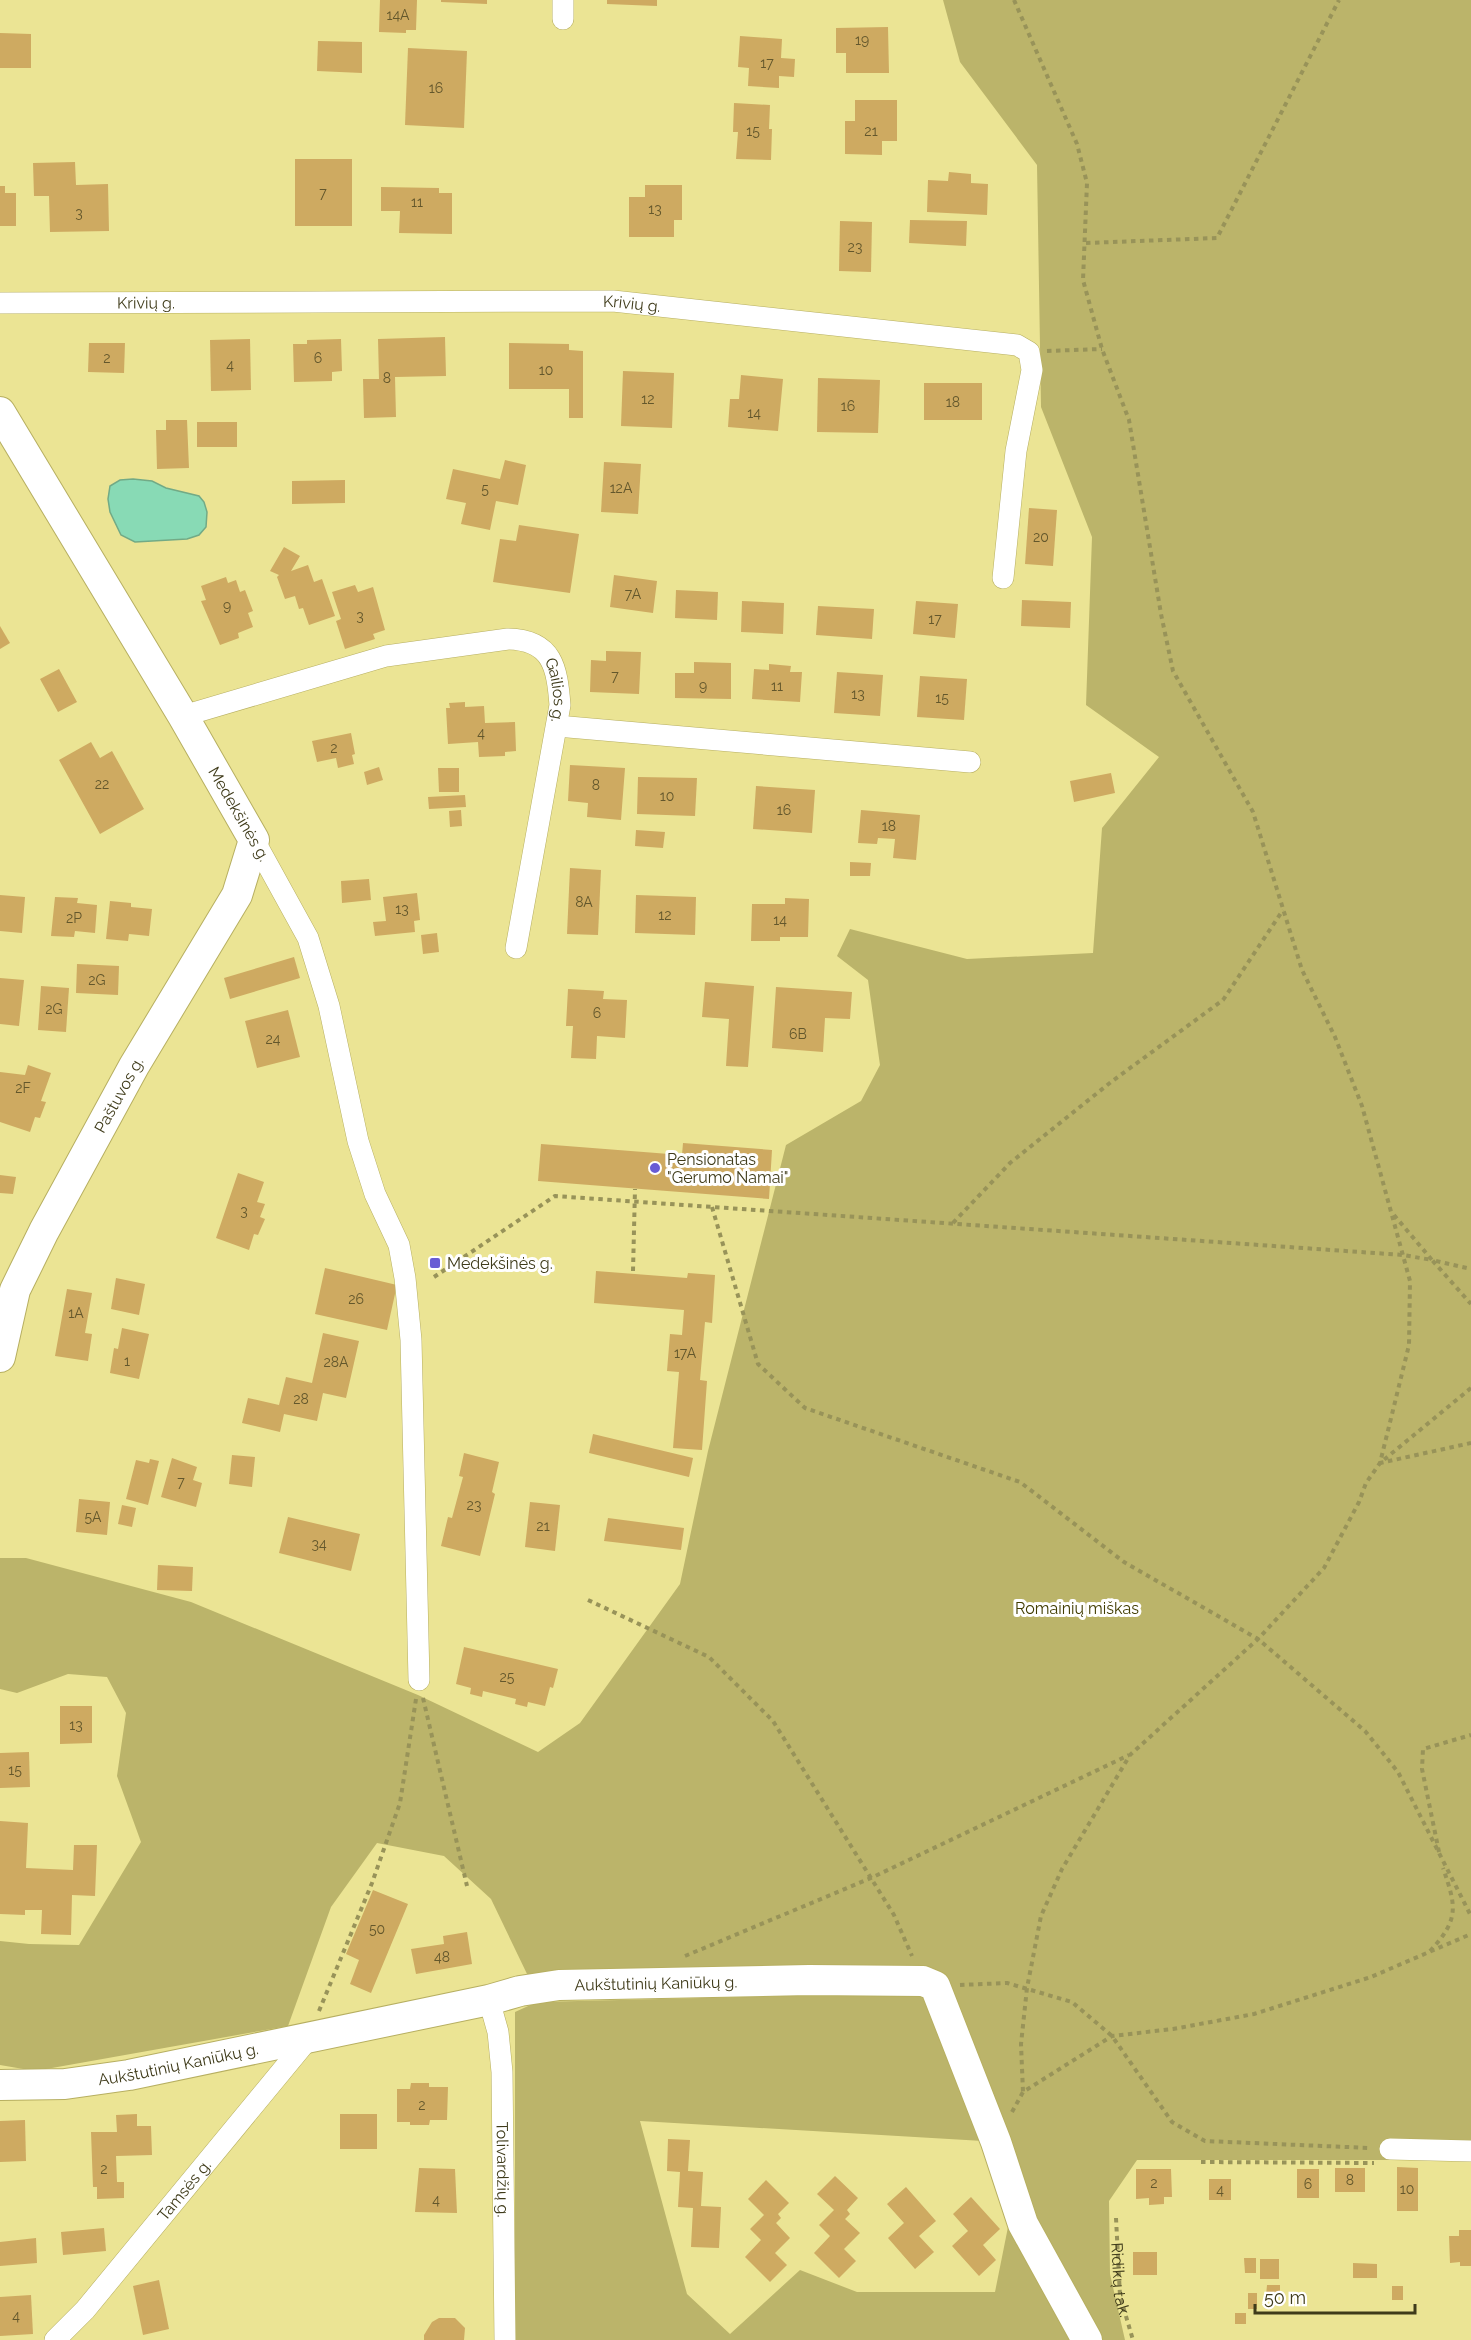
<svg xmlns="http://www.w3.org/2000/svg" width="1471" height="2340" font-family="Raleway,sans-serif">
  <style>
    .forest { fill: #bbb46a }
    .water { fill: #88dab5; stroke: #72aa86; stroke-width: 1.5 }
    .building { fill: #ceaa61 }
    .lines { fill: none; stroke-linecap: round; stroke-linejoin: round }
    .street-casing { stroke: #b7af61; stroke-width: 22 }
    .secondary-casing { stroke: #b7af61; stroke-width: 32 }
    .path { stroke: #989359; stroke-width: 4; stroke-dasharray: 4.5 4.5; stroke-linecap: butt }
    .street { stroke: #fff; stroke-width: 21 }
    .secondary { stroke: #fff; stroke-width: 30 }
    .poi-dot { fill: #685bd5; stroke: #fff; stroke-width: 2 }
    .labels { text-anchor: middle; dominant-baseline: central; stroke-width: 6; stroke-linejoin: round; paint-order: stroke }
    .number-label { font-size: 14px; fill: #63572c }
    .street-label { font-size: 16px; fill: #3f3b1a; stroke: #fff }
    .poi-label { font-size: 16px; fill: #3f3b1a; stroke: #fff; text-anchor: start }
    .park-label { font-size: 16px; fill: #413c00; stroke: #fff }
  </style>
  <rect width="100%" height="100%" fill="#ebe494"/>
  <!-- forest -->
  <g class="forest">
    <path d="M943,0H1471V2152L1389,2160H1137L1109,2201L1110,2274L1125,2340H1099L1033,2213L934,1975L906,1965L528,1976L491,1899L444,1856L377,1843L331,1907L288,2026L35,2071L0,2065V1941L29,1944L79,1945L141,1842L117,1776L126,1713L107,1677L68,1674L17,1693L0,1689V1558H26L191,1602L418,1695L538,1752L580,1723L680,1584L708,1451L786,1145L861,1101L880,1065L868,980L837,956L850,929L967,959L1093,953L1102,828L1159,757L1086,705L1092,537L1041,407L1037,165L960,62Z"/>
    <path d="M913,1993L930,1997L983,2141L640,2121L687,2294L730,2334L800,2270L857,2292H995L1011,2212L1075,2340H515V2012L537,2002Z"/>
  </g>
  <!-- water -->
  <path class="water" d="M133,479L152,481L166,488L199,496L204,502L207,512L206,527L199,535L187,539L135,542L121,535L110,512L108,499L110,486L120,480Z"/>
  <!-- building -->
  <g class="building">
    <path d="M380,0H417L416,30H406V33L379,32Z"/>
    <path d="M441,0H487V4L441,2Z"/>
    <path d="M607,0H657V6L607,4Z"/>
    <path d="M888,27L889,73H846V53H836V28Z"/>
    <path d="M0,33L31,34V68H0Z"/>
    <path d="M740,36L782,39L781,58L795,59L794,77L779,76V88L748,86L749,68L738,67Z"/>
    <path d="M318,41L362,42V73L317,71Z"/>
    <path d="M408,48L467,51L464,128L405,125Z"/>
    <path d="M855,100H897V141H882V155L845,154V121H855Z"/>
    <path d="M734,103L770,105L769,129H772L771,160L736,159L738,132H733Z"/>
    <rect x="295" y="159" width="57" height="67"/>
    <path d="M75,162L76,185L108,184L109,231L50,232L49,196H34L33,163Z"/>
    <path d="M949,172L971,174V183L988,184L987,215L927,212L928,180L948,181Z"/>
    <path d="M645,185H682V220H674V237H629V197H645Z"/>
    <path d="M0,186H5V193H16V226H0Z"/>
    <path d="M381,187L439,188V193H452V234L399,233L400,211H381Z"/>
    <path d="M910,220L967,221L966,246L909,243Z"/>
    <path d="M840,221L872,222L871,272L839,271Z"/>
    <path d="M445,337L446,376L395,377L396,417L364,418L363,379H379L378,339Z"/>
    <path d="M250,339L251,390L211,391L210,340Z"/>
    <path d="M341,339L342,371L332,372V381L294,382L293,344H307V340Z"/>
    <path d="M89,343H125L124,373L88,372Z"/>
    <path d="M509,343L569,344V350L583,351V418H569V389H509Z"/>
    <path d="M623,371L674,373L672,428L621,426Z"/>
    <path d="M741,375L783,379L778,431L728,427L730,399H739Z"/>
    <path d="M818,378L880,380L878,433L817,432Z"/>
    <rect x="924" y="383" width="58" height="37"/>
    <path d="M166,420H187L189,468L157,469L156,430H166Z"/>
    <rect x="197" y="422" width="40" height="25"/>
    <path d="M505,460L526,465L518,505L496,501L490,530L461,524L466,503L446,499L453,469L500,479Z"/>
    <path d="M604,462L641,464L638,514L601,512Z"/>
    <path d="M345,480V503L292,504V481Z"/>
    <path d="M1029,508L1057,510L1053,566L1025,564Z"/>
    <path d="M519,525L579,534L570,593L493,582L500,539L516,541Z"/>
    <path d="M284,547L300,556L291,571L308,565L314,582L322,579L335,616L309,625L303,608L299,609L295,596L285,599L277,577L279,575L270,571Z"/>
    <path d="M614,575L657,581L653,613L610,607Z"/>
    <path d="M226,577L228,583L236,580L240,592L245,590L253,611L248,613L253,627L238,633L239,638L220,645L201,601L206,600L201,586Z"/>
    <path d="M355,585L358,592L373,587L385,630L373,634L375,639L345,649L336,621L341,619L332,592Z"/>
    <path d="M676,590L718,592L717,620L675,618Z"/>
    <path d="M1022,600L1071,602L1070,628L1021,626Z"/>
    <path d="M742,601L784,603L783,634L741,632Z"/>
    <path d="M916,601L958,604L955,638L913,634Z"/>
    <path d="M818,606L874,609L872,639L816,635Z"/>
    <path d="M0,626L10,643L0,649Z"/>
    <path d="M606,651L641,652L639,694L590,692L591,660L606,661Z"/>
    <path d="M694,662L731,663V699L675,698V673H694Z"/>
    <path d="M769,664L791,666L790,672H802L800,702L752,699L754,669L769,670Z"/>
    <path d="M59,669L77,702L58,712L40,679Z"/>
    <path d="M837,672L883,675L880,716L834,713Z"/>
    <path d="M920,676L967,679L964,720L917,717Z"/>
    <path d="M465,702V707L484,706L485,723L515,722L516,751L505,752V756L479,757L478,742L448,744L446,708H450L449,703Z"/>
    <path d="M351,733L355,754L352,755L354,764L338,768L336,758L317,762L312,741Z"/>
    <path d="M91,742L100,758L112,751L144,809L100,834L59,760Z"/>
    <path d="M570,765L625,768L621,820L587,817L588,803L568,801Z"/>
    <path d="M379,767L383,780L367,785L364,772Z"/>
    <path d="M438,768H459V792H439Z"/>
    <path d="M1111,773L1115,793L1074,802L1070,781Z"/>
    <path d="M638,777L697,778L695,816L637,814Z"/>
    <path d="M756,786L815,790L812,833L753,829Z"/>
    <path d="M465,795L466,807L429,809L428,797Z"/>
    <path d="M461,810L462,826L450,827L449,811Z"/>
    <path d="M861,810L920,815L916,860L893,858L895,839L878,838L877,844L858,843Z"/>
    <path d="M636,830L665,832L663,848L635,846Z"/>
    <path d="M850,862L871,863L870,876H850Z"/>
    <path d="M570,868L601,870L598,935L567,934Z"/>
    <path d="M369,879L371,900L342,903L341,881Z"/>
    <path d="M417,893L420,920L414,921L415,932L375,936L373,922L386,921L383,897Z"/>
    <path d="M0,895L25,897L22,933L0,931Z"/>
    <path d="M636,895L696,897L695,935L635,933Z"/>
    <path d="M55,897L78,898L77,903L97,905L95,933L75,931L74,937L51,936Z"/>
    <path d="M785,898L809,899L808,937H780V941H751L752,904H785Z"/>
    <path d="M110,901L131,903V907L152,909L149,936L129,934L128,941L106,939Z"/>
    <path d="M437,933L439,952L423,954L421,935Z"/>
    <path d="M294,957L300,978L230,999L224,978Z"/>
    <path d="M77,964L119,966L118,995L76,993Z"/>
    <path d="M0,978L24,980L19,1026L0,1024Z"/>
    <path d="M705,982L754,986L748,1067L726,1066L729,1019L702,1017Z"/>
    <path d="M41,986L69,988L66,1032L38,1030Z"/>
    <path d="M776,987L852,992L850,1019L825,1018L823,1052L772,1048Z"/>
    <path d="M568,989L604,991L603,999L627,1000L625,1038L597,1036L596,1059L571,1058L573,1026H566Z"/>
    <path d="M288,1010L300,1057L257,1068L245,1021Z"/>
    <path d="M28,1065L51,1073L41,1101L46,1102L40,1118L35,1117L30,1132L0,1122V1072L25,1075Z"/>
    <path d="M683,1143L772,1150L769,1199L538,1181L541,1144L682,1155Z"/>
    <path d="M238,1173L264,1182L257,1202L265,1204L260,1217L265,1219L258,1235L254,1234L249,1250L216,1238Z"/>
    <path d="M0,1175L16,1177L13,1194L0,1193Z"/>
    <path d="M325,1268L397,1285L387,1330L315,1314Z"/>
    <path d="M596,1271L687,1278L688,1273L715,1275L712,1323L705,1322L700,1380L707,1381L702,1450L673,1448L679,1372L667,1371L670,1334L682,1335L684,1310L594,1303Z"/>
    <path d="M116,1278L145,1284L139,1315L111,1309Z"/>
    <path d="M67,1289L92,1293L85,1333L92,1334L88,1361L55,1356Z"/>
    <path d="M122,1328L149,1334L139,1379L110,1373L114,1348L118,1349Z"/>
    <path d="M323,1333L359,1341L346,1398L323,1393L317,1421L284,1414L280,1432L242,1423L248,1398L279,1405L286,1377L312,1383Z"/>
    <path d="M593,1434L693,1458L689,1477L589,1453Z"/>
    <path d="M464,1453L499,1462L492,1492L495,1494L480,1556L441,1546L448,1517L452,1518L463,1477L459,1476Z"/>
    <path d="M232,1455L255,1457L252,1487L229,1484Z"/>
    <path d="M172,1458L197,1467L193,1480L202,1483L196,1507L161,1497Z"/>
    <path d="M150,1459L159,1461L148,1505L126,1499L136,1460L149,1463Z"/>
    <path d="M79,1499L110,1502L107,1535L76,1532Z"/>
    <path d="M530,1502L560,1505L555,1551L525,1547Z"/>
    <path d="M122,1505L136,1508L132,1527L118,1524Z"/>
    <path d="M288,1517L360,1534L351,1571L279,1553Z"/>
    <path d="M608,1518L684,1528L681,1550L604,1541Z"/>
    <path d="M158,1565L193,1567L192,1591L157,1590Z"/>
    <path d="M464,1647L558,1669L553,1688L550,1687L545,1706L528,1702L527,1707L515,1704L516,1699L483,1691L482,1697L470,1694L471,1688L456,1684Z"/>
    <path d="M60,1706H92V1743L60,1744Z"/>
    <path d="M29,1752L30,1787L0,1788V1753Z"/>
    <path d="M0,1821L28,1823L26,1868L73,1870L74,1845H97L95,1896L72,1895L71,1935L41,1934L42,1910H25V1915L0,1914Z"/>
    <path d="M373,1890L408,1904L371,1993L350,1984L359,1960L346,1954Z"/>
    <path d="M467,1932L472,1964L416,1974L411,1949L444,1944L443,1936Z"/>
    <path d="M411,2083H429V2087H448L447,2120H430L429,2125H410V2122H397V2089H410Z"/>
    <path d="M137,2114V2126H151L152,2155L116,2156L117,2182H124V2198L97,2199V2187H93L91,2132H117L116,2115Z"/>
    <rect x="340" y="2114" width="37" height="35"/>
    <path d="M25,2120L26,2161L0,2162V2121Z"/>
    <path d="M668,2139L690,2140L688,2171L703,2172L701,2206L721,2207L719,2248L691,2247L693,2208L678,2207L680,2172L667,2171Z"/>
    <path d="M1397,2167L1418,2168V2211H1397Z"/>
    <path d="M419,2168L455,2169L457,2213L415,2212Z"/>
    <rect x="1335" y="2168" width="30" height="24"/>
    <path d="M1136,2169H1171L1172,2197H1164V2204L1149,2205V2198L1136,2199Z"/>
    <rect x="1297" y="2169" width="22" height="29"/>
    <path d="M835,2176L858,2198L847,2210L850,2214L845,2219L860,2233L844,2249L856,2261L839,2278L814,2253L830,2236L819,2225L834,2210L817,2194Z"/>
    <rect x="1209" y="2179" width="22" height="21"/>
    <path d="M766,2180L789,2203L778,2214L781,2218L776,2223L790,2238L775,2253L787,2265L770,2282L745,2257L761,2240L750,2229L764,2215L748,2199Z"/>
    <path d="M906,2187L936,2221L919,2236L934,2252L915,2269L888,2238L904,2223L887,2204Z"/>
    <path d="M971,2197L1000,2229L983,2245L996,2260L979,2276L952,2246L968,2231L953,2214Z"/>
    <path d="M104,2228L106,2251L63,2255L61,2232Z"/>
    <path d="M1459,2230H1471V2266H1460V2262L1450,2263L1449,2236H1459Z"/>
    <path d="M36,2238L37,2263L0,2266V2242Z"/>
    <rect x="1133" y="2252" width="24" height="23"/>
    <path d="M1244,2258H1256V2273H1245Z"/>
    <rect x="1260" y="2259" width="19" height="20"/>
    <path d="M1353,2263L1377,2264V2278H1353Z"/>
    <path d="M159,2280L169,2329L143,2335L133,2286Z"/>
    <path d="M1267,2285H1280V2296H1266Z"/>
    <rect x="1392" y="2286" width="11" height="14"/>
    <rect x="1248" y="2293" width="9" height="16"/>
    <path d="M31,2295L33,2334L0,2336V2297Z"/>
    <rect x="1235" y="2313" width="11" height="11"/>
    <path d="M439,2318H455L465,2328L464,2340H424V2335L432,2322Z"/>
  </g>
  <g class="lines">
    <defs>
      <g id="street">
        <path d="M563,19V0"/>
        <path id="s2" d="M0,303L613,301L1017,345L1029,352L1032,370L1016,451L1003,578"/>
        <path id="s3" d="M183,716L386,656L508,639C553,640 557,668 560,705L516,948"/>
        <path d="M557,726L970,762"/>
        <path d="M254,840L308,938L329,1006L358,1141L375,1194L399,1245L405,1278L411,1340L419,1680"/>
        <path id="s4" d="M489,2000L498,2032L502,2072L505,2340"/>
        <path d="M1390,2149L1471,2151"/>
        <path id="s5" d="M55,2340L85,2310L309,2038"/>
      </g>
      <g id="secondary">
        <path d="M0,412L183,716L254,840L237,895L134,1066L44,1231L15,1290L0,1357"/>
        <path id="s6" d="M0,2085L65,2084L129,2075L489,2000L520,1991L559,1985L809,1980L923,1981L935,1986L996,2142L1023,2224L1087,2340"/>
      </g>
    </defs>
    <!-- street casing -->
    <use href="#street" class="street-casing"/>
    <!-- secondary casing -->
    <use href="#secondary" class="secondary-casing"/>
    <!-- path -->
    <g class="path">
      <path d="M1014,0L1077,144L1087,183L1083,280L1102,349L1129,420L1161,614L1173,671L1253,812L1302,970L1335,1037L1362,1106L1410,1281L1409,1345L1380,1463L1366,1483L1359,1502L1324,1568L1258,1639L1130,1755L1062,1869L1041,1916L1027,1988L1021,2044L1023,2092"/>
      <path d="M1086,243L1217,238L1339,0"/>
      <path d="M1047,351L1102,349"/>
      <path d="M712,1207L758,1364L805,1408L1020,1482L1124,1562L1258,1639L1365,1731L1398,1772L1471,1916"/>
      <path d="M1394,1215L1432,1260L1471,1269"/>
      <path d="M953,1223L1010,1163L1111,1082L1223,1000L1283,910"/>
      <path d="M633,1271L635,1189"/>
      <path d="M434,1277L555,1196L1403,1255L1432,1260L1471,1304"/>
      <path d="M1471,1388L1380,1463L1471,1443"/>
      <path d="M588,1600L709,1657L773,1721L894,1915L912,1956"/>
      <path d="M423,1698L467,1886"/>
      <path d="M1439,1852L1422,1769L1423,1749L1471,1735"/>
      <path d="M1430,1951C1460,1919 1456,1906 1443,1868"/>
      <path d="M685,1956L871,1878L1129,1755"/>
      <path d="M960,1985L1007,1983L1072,2002L1112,2036L1172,2122L1205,2141L1370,2148"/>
      <path d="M319,2011L372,1883L400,1803L416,1699"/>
      <path d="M1012,2112L1023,2092L1112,2036L1173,2029L1254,2014L1371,1977L1471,1934"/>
      <path d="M1201,2162L1374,2163"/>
      <path id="s1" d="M1116,2218L1120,2296L1133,2340"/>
    </g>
    <!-- street -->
    <use href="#street" class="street"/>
    <!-- secondary -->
    <use href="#secondary" class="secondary"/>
  </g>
  <!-- markers -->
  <g class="poi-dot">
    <circle cx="655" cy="1168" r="6"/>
    <rect x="429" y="1257" width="12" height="12" rx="3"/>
  </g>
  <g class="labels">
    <!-- number labels -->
    <g class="number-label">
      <text x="398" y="15">14A</text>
      <text x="862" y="40">19</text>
      <text x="767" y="63">17</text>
      <text x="436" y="88">16</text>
      <text x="753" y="131">15</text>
      <text x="871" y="131">21</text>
      <text x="323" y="193">7</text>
      <text x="417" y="202">11</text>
      <text x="655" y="209">13</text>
      <text x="79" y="213">3</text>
      <text x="855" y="247">23</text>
      <text x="107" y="358">2</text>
      <text x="318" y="358">6</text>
      <text x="230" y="365">4</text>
      <text x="546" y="370">10</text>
      <text x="387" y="378">8</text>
      <text x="648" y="399">12</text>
      <text x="953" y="402">18</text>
      <text x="848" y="406">16</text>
      <text x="754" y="413">14</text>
      <text x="621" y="488">12A</text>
      <text x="485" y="489">5</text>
      <text x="1041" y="537">20</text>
      <text x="633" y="594">7A</text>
      <text x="227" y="606">9</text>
      <text x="360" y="616">3</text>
      <text x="935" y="619">17</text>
      <text x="615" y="676">7</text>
      <text x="703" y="686">9</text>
      <text x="777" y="686">11</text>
      <text x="858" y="694">13</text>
      <text x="942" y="698">15</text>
      <text x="481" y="733">4</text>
      <text x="334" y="748">2</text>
      <text x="102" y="784">22</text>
      <text x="596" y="785">8</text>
      <text x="667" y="796">10</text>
      <text x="784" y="810">16</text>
      <text x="889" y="826">18</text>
      <text x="584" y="902">8A</text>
      <text x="402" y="909">13</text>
      <text x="665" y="915">12</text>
      <text x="74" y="918">2P</text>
      <text x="780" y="920">14</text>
      <text x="97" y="980">2G</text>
      <text x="54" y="1009">2G</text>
      <text x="597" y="1013">6</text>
      <text x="798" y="1034">6B</text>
      <text x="273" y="1039">24</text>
      <text x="23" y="1088">2F</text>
      <text x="244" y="1211">3</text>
      <text x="356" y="1299">26</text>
      <text x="76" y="1313">1A</text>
      <text x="685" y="1353">17A</text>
      <text x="127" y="1361">1</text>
      <text x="336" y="1362">28A</text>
      <text x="301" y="1399">28</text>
      <text x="181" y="1482">7</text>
      <text x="474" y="1505">23</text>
      <text x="93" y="1517">5A</text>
      <text x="543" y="1526">21</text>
      <text x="319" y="1544">34</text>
      <text x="507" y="1677">25</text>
      <text x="76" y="1725">13</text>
      <text x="15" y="1770">15</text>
      <text x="377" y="1929">50</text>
      <text x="442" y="1957">48</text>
      <text x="422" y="2105">2</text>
      <text x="104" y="2169">2</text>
      <text x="1350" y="2180">8</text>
      <text x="1154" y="2183">2</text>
      <text x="1308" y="2184">6</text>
      <text x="1407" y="2189">10</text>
      <text x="1220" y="2190">4</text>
      <text x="436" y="2200">4</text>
      <text x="16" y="2316">4</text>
    </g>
    <!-- street labels -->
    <g class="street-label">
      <text stroke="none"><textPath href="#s2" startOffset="146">Krivių g.</textPath></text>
      <text stroke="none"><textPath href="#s2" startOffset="632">Krivių g.</textPath></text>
      <text stroke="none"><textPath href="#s3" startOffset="416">Gailios g.</textPath></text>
      <text transform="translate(239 814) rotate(60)">Medekšinės g.</text>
      <text transform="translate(119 1095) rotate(-61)">Paštuvos g.</text>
      <text stroke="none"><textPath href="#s6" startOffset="666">Aukštutinių Kaniūkų g.</textPath></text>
      <text stroke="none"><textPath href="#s6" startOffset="180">Aukštutinių Kaniūkų g.</textPath></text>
      <text stroke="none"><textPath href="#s4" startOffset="171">Tolivardžių g.</textPath></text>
      <text stroke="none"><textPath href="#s5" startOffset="198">Tamsės g.</textPath></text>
      <text stroke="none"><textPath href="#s1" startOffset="62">Ridikų tak.</textPath></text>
    </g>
    <!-- poi labels -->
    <g class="poi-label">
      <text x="667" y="1159">Pensionatas<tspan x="667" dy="18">"Gerumo Namai"</tspan></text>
      <text x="447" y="1263">Medekšinės g.</text>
    </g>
    <!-- park labels -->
    <g class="park-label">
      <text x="1077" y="1608">Romainių miškas</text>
    </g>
  </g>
  <!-- scale -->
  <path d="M1255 2304v9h160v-9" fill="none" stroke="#3f3b1a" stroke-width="3"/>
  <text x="1264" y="2304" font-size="18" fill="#3f3b1a" stroke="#ffffff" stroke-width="4.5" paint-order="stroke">50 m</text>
</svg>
